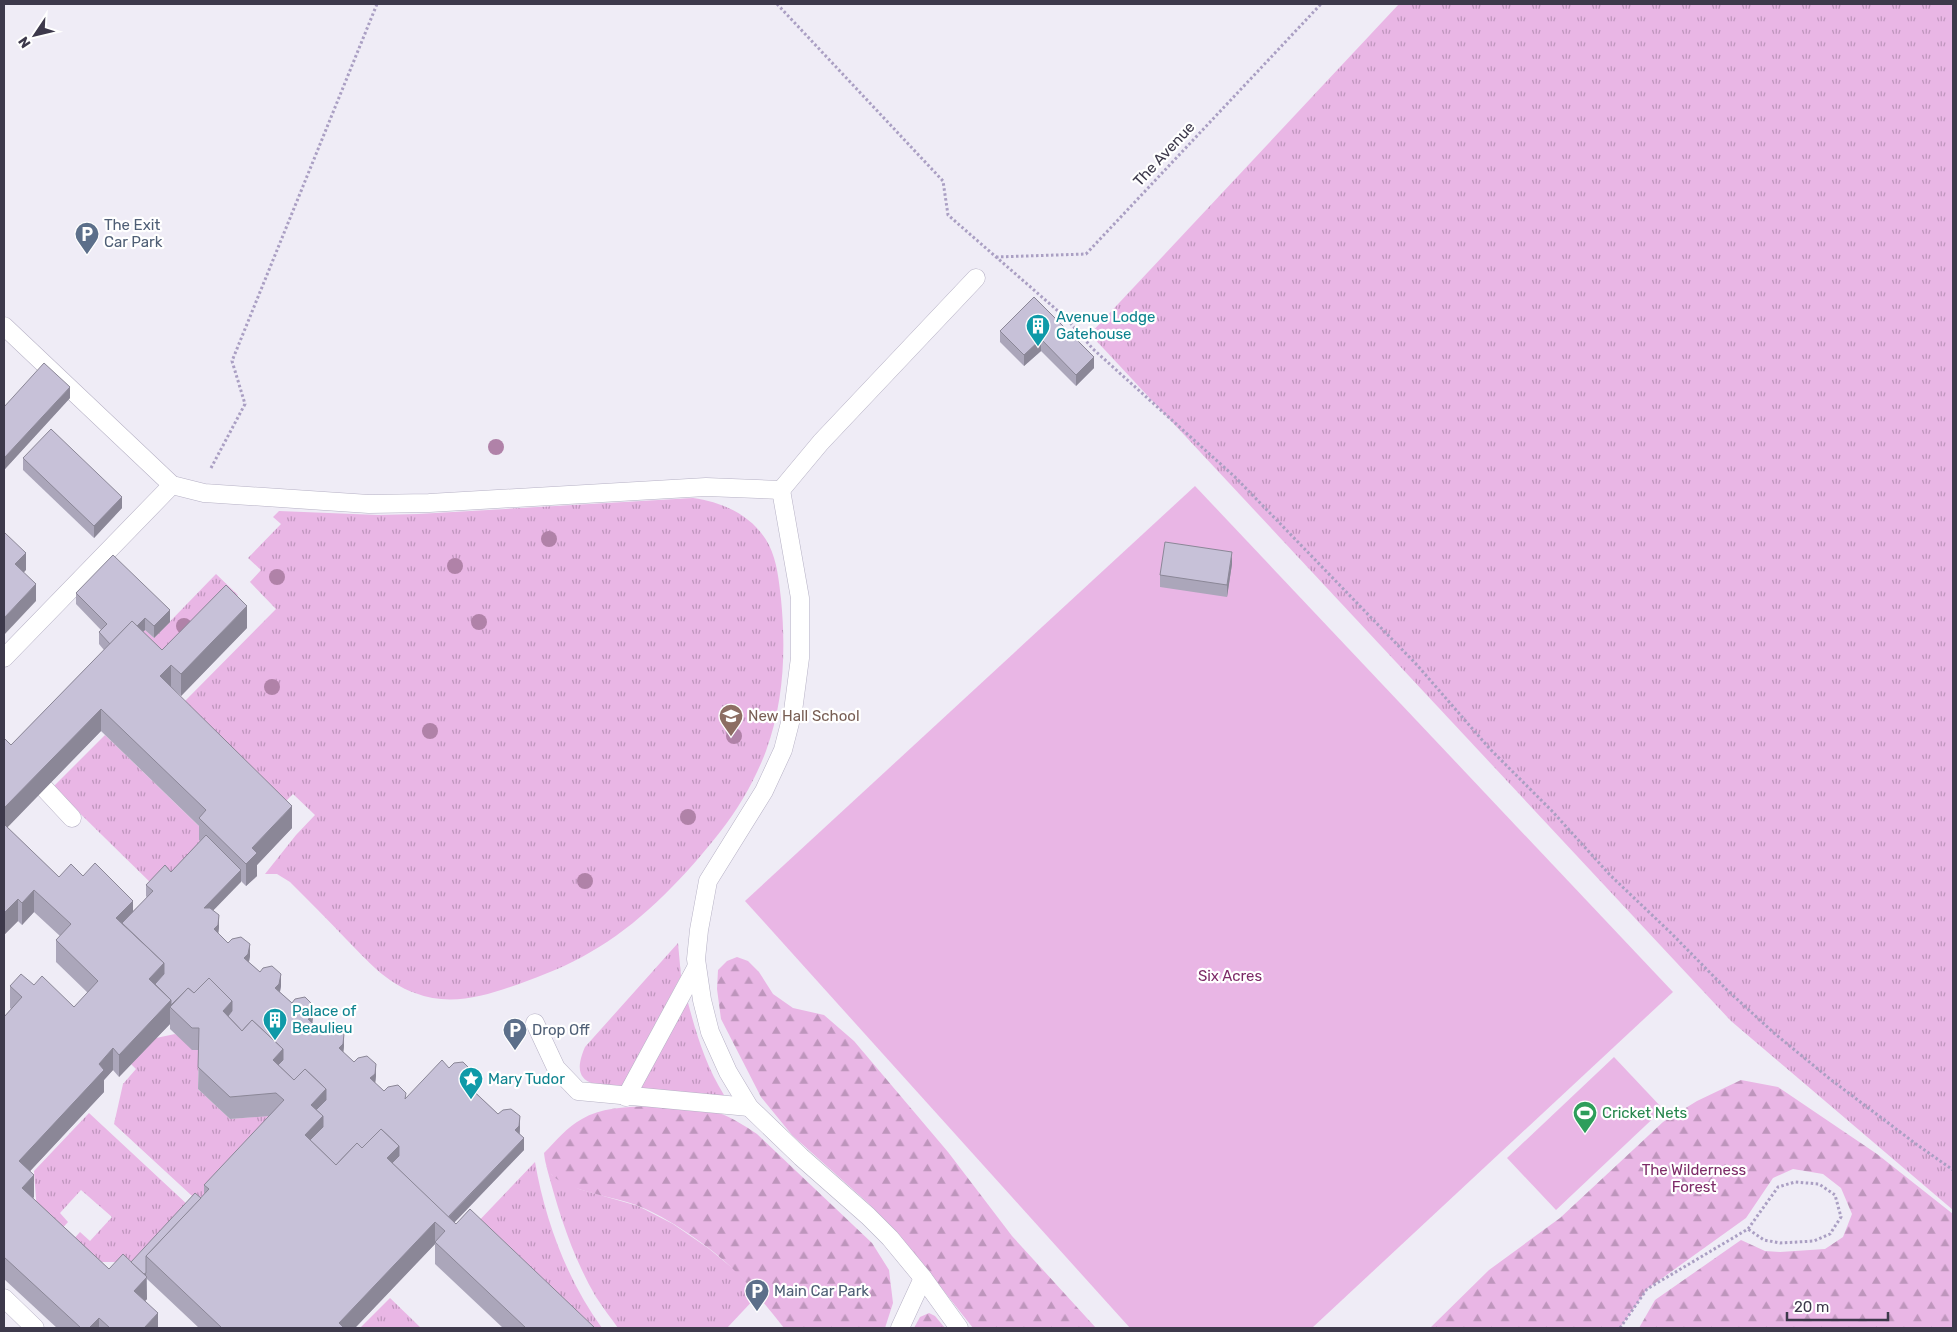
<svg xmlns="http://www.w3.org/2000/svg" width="1957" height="1332" font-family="Rubik,sans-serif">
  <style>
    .grass { fill: url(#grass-tufts) }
    .forest { fill: url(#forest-firs) }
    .green { fill: #e9b6e5 }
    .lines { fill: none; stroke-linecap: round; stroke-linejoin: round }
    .lane-casing { stroke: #b6b1c5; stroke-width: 19 }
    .path { stroke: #aa9fc3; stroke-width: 3; stroke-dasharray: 2.5 2.5; stroke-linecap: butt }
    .lane { stroke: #fff; stroke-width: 18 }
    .tree { fill: #b082a8 }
    .wall { fill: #aba6ba; fill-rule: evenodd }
    .shaded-wall { fill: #8b8797 }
    .building { fill: #c7c1d8; stroke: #8b8797 }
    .labels { text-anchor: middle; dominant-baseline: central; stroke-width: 4.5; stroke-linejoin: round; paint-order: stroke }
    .street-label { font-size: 15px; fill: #3d394b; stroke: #fff }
    .service-label { font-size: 15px; fill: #4e5e75; stroke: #fff; text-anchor: start }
    .culture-label { font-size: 15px; fill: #0d838f; stroke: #fff; text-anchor: start }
    .education-label { font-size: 15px; fill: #785e54; stroke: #fff; text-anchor: start }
    .park-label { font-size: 15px; fill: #7d2b68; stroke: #fff }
    .leisure-label { font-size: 15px; fill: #27864d; stroke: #fff; text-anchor: start }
  </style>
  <defs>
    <pattern id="grass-tufts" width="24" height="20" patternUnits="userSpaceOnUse" patternTransform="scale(1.25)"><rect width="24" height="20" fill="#e9b6e5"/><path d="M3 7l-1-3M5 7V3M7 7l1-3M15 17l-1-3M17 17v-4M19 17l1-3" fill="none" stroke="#be95bc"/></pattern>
    <pattern id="forest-firs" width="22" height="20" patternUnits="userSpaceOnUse" patternTransform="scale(1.25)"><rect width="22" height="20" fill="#e9b6e5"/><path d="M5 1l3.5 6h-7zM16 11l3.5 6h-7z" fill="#be95bc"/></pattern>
  </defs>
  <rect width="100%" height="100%" fill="#efecf6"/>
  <!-- grass -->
  <g class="grass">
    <path d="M1399,4H1953V1210L1731,1021L1090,334Z"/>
    <path d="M693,498C723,502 754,516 769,545C777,561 779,581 781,599C786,650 784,702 766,751C755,780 739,808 720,832C688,873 644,920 599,947C577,961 552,972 527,981C491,994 453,1008 415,993C386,983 367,960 346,939C328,920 309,901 290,882L277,874H265L296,835L315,815L293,794L285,802L183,703L276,609L250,582L261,570L248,558L281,524L273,517L279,511L378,515L418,514Z"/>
    <path d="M216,574L238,595L162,672L132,643L145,630L154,638Z"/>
    <path d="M105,735L206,833V847L155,887L53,787Z"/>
    <path d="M678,943L681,976L621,1088C592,1085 569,1084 585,1047Z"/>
    <path d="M687,999C696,1033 705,1064 724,1095L715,1098L639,1090Z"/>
    <path d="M175,1034L199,1050L198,1089L230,1119L276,1115L204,1207L114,1124L123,1084L136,1069L131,1064L156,1038Z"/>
    <path d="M89,1113L189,1206L136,1262H92L71,1242L80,1232L90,1241L112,1217L81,1190L60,1213L68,1222L59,1232L37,1212L34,1171Z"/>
    <path d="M535,1162C545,1220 567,1280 602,1328H578L473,1227Z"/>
    <path d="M546,1165L552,1175L579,1189L638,1206L673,1224L708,1248L736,1271L758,1295L727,1328H618C611,1318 603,1308 596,1297C572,1256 558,1210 546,1165Z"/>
    <path d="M390,1298L421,1328H360Z"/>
  </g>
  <!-- forest -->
  <g class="forest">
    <path d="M737,957L748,961L759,972L773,994L793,1008L824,1015L854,1041L948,1152L1012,1236L1096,1328H973L909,1247L868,1203L792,1135L761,1097L721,1019L717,989L718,970L727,961Z"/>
    <path d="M1741,1080L1778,1087L1877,1154L1953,1214V1328H1639L1655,1300L1741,1240L1765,1251L1780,1252L1825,1249L1843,1237L1852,1214L1841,1188L1823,1174L1793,1169L1773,1178L1746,1218L1647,1289L1620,1328H1430L1489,1270L1560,1218L1663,1122L1697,1101Z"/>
    <path d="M646,1106C670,1107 696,1106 719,1113C733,1118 745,1126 757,1134L872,1243L889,1270L893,1303L885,1328H784C769,1309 754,1290 737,1273C714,1249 668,1217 636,1205C615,1197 564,1190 551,1174C546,1168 545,1161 544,1153C556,1141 567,1127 582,1119C600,1108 625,1107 646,1106Z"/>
    <path d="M929,1313L935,1316L945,1328H914L920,1317Z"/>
  </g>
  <!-- green -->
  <g class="green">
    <path d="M1195,486L1673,992L1312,1328H1130L745,901Z"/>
    <path d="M1614,1057L1663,1109L1556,1210L1507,1158Z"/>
  </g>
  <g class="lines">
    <defs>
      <g id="lane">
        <path d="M4,326L172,485L204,493L369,504L429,503L706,487L781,490"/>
        <path d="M781,490L800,598V658L793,711L783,750L764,791L708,881L699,930L696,959L702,1000L710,1032L728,1072L749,1107L801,1157L868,1216L890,1238L923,1278L959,1328"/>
        <path d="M781,490L821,442L976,278"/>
        <path d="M4,658L172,485"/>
        <path d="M45,789L72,818"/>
        <path d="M535,1023L556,1068L578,1091L749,1107"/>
        <path d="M626,1097L696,968"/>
        <path d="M4,1298L35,1328"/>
        <path d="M900,1328L923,1278"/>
      </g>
    </defs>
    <!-- lane casing -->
    <use href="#lane" class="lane-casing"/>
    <!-- path -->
    <g class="path">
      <path d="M777,4L943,181L948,215L1066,318L1093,349L1235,477L1417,665L1490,749L1552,811L1610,875L1672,934L1727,990L1774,1033L1830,1079L1916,1144L1953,1170"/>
      <path d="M996,257L1086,254L1321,4"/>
      <path d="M211,468L245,404L232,361L377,4"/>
      <path d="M1620,1328L1647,1289L1748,1229L1778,1187L1795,1182L1819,1184L1835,1195L1841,1217L1830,1234L1814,1241L1780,1243L1764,1240L1748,1229"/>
    </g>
    <!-- lane -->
    <use href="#lane" class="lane"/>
  </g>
  <!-- trees -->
  <g class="tree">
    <circle cx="496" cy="447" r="8"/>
    <circle cx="549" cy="539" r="8"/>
    <circle cx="455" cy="566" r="8"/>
    <circle cx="277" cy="577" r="8"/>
    <circle cx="479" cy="622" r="8"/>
    <circle cx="184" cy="626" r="8"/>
    <circle cx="272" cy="687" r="8"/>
    <circle cx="430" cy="731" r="8"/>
    <circle cx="734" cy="736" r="8"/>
    <circle cx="688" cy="817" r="8"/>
    <circle cx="585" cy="881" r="8"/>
  </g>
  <!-- wall -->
  <g class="wall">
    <path d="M1034,297L1094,368L1076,386L1041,351L1024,366L1000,342V331Z"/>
    <path d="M70,398L5,469L4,468V407Z"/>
    <path d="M23,458L122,508L94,538L23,470Z"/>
    <path d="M1232,564L1227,597L1160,587V575Z"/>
    <path d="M76,593L170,622L154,638L145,630L143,632L162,650L247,628L181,696L171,687L292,828L257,865V876L246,886L241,881L213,910L219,927L218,933L228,943L250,956L249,962L260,972L281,986L280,992L292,1003L313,1017L312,1023L322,1032L344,1046L343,1052L354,1062L376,1076L375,1083L384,1091L406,1098L449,1068L471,1082V1088L498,1114L520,1128V1134L524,1150L454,1223L595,1328H503L435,1264V1244L355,1328H199L147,1279V1299L145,1301L158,1328H57L4,1279V1017L11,1009L10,1008V986L34,985L74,1007L88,993L56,962V940L60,936L34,912L22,925L18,921L4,935V738L11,745L104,650L99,644V632L101,630L76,604ZM101,731L199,826V840L200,841L171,872L146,885V896L147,898L133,911L83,876L59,877L7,827ZM170,1024V1029L192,1050H199L198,1089L230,1119L270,1116L204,1185V1195L201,1198L131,1262L109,1269L33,1198L34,1197L30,1171L104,1092V1080L113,1070L119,1077Z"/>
  </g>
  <!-- shaded-wall -->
  <g class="shaded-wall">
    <path d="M1041,339V351L1024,366V355Z"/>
    <path d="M1094,357V368L1076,386V375Z"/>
    <path d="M70,387V398L5,469V457Z"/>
    <path d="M122,497V508L94,538V526Z"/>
    <path d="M1232,552V564L1227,597V585Z"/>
    <path d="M26,553V570L15,582V564Z"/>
    <path d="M36,584V601L4,635V618Z"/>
    <path d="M247,606V628L181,696V674Z"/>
    <path d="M170,610V622L154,638V626Z"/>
    <path d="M145,618V630L115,661V649Z"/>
    <path d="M171,665V687L160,676Z"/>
    <path d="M101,709V731L4,831V808Z"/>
    <path d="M292,806V828L257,865V876L246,886V864L252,848Z"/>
    <path d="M241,870V882L204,920V908Z"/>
    <path d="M34,890V912L22,925V903Z"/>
    <path d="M18,899V921L4,935V913Z"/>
    <path d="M133,901V923L122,934L116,918Z"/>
    <path d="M219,915V927L218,937L214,929Z"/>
    <path d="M250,944V956L248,966L244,958Z"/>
    <path d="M164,963V985L155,995L149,979Z"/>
    <path d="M281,974V986L279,996L275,988Z"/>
    <path d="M171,1000V1008L170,1007V1024L119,1077V1055Z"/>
    <path d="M232,1001V1023L223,1011Z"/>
    <path d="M313,1005V1017L312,1026L308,1019Z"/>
    <path d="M344,1034V1046L343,1056L339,1048Z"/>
    <path d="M113,1048V1070L104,1080V1092L19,1183V1161L99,1064Z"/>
    <path d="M283,1049V1072L273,1060Z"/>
    <path d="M376,1064V1076L375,1085L370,1078Z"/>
    <path d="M471,1070V1082L470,1091L466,1084Z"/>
    <path d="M326,1089V1112L317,1121L311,1105Z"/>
    <path d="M323,1116V1138L311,1151L305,1135Z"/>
    <path d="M520,1116V1128L519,1137L515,1130Z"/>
    <path d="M524,1138V1150L445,1232L443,1223Z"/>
    <path d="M399,1146V1168L393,1174L387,1158Z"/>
    <path d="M34,1175V1197L22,1210V1188Z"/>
    <path d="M435,1222V1244L355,1328H339V1323Z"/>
    <path d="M146,1273L147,1299L134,1313V1291L136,1283Z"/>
    <path d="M158,1313V1328H144Z"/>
    <path d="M99,1318V1328H89Z"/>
  </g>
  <!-- building -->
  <g class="building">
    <path d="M1034,297L1094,357L1076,375L1041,339L1024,355L1000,331Z"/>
    <path d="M44,363L70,387L5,457L4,456V407Z"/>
    <path d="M51,429L122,497L94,526L23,458Z"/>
    <path d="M5,533L26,553L15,564L36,584L4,618V535Z"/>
    <path d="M1165,542L1232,552L1227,585L1160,575Z"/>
    <path d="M113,555L170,610L154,626L145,618L137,626L132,621L110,644L99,632L107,624L76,593Z"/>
    <path d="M226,585L247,606L181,674L171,665L160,676L292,806L252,848L257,853L246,864L199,818L206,810L101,709L4,808V738L11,745L132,621L162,650Z"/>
    <path d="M4,824L59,877L71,864L83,876L95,863L133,901L116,918L164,963L149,979L171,1000L119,1055L113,1048L99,1064L104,1070L19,1161L34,1175L22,1188L109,1269L123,1254L147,1277L134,1291L158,1313L144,1328H110L99,1318L89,1328H81L4,1257V1017L22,997L10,986L21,974L34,985L42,976L74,1007L98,981L56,940L71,924L34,890L22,903L18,899L4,913Z"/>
    <path d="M206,835L241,870L204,908H210L219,915L218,925L214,929L228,943L232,939L241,937L250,944L248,954L244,958L260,972L263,968L272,966L281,974L279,984L275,988L292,1003L295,999L305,997L313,1005L312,1015L308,1019L322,1032L326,1028L335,1026L344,1034L343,1044L339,1048L354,1062L358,1058L367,1056L376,1064L375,1074L370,1078L384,1091L388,1087L398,1085L406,1093L405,1099L442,1060L449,1068L454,1063L463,1062L471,1070L470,1079L466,1084L498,1114L503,1110L511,1109L520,1116L519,1126L515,1130L524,1138L448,1217L392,1163L399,1156V1146L381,1129L362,1148L357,1143L336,1165L310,1140L323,1127V1116L316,1110L326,1100V1089L305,1069L294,1080L278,1065L283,1060V1049L252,1020L242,1031L228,1016L232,1011V1001L209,978L194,993L188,988L171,1005V1000L155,984L164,974V963L122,923L153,891L146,885L165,865L171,872Z"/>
    <path d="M209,978L232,1001L223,1011L242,1031L252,1020L283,1049L273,1060L294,1080L305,1069L326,1089L311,1105L323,1116L305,1135L336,1165L357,1143L362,1148L381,1129L399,1146L387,1158L456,1224L470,1209L595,1328H526L435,1242L445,1231L435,1222L339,1323L344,1328H222L146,1256L209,1189L204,1185L284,1100L276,1093L230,1097L198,1067L199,1028H192L170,1007L188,988L194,993Z"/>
    <path d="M195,1193L201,1198L146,1256V1273L144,1274L131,1262Z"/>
  </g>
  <!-- icons -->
  <defs>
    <symbol id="parking-pin" viewBox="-11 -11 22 30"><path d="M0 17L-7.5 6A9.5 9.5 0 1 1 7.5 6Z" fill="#5c6f8a" stroke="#fff"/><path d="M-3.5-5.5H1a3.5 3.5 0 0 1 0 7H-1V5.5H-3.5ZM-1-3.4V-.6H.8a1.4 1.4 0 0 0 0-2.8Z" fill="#fff"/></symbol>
    <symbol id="building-pin" viewBox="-11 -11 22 30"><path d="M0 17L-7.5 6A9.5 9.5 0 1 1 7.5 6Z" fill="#0f9aa8" stroke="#fff"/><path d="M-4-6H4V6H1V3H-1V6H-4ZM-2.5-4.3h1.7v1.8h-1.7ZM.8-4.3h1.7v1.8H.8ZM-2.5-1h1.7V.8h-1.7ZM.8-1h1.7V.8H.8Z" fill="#fff"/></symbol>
    <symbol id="school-pin" viewBox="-11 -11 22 30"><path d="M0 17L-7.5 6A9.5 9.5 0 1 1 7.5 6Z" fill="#8d6e63" stroke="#fff"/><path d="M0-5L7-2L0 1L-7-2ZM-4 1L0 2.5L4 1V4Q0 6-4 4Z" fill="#fff"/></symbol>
    <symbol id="sight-pin" viewBox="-11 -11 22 30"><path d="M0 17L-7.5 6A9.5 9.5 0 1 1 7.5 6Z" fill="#0f9aa8" stroke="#fff"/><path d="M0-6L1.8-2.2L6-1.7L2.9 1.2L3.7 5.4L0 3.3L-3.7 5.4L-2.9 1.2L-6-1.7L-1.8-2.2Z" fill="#fff"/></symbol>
    <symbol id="stadium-pin" viewBox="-11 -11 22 30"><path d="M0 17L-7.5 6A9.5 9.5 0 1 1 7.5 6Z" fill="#2e9e5b" stroke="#fff"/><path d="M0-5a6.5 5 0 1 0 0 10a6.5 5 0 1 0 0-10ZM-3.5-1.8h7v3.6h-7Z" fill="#fff"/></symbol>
  </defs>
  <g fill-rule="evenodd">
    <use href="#parking-pin" x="73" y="220" width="28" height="38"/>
    <use href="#building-pin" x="1024" y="312" width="28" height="38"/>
    <use href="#school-pin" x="717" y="702" width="28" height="38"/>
    <use href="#building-pin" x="261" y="1006" width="28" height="38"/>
    <use href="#parking-pin" x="501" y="1016" width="28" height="38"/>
    <use href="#sight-pin" x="457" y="1065" width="28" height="38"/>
    <use href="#stadium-pin" x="1571" y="1099" width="28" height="38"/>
    <use href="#parking-pin" x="743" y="1277" width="28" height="38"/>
  </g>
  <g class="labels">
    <!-- street labels -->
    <g class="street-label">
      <text transform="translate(1164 154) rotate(-47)">The Avenue</text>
    </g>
    <!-- service labels -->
    <g class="service-label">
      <text x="104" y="225">The Exit<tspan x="104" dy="17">Car Park</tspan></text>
      <text x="532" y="1030">Drop Off</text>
      <text x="774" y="1291">Main Car Park</text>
    </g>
    <!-- culture labels -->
    <g class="culture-label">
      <text x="1056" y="317">Avenue Lodge<tspan x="1056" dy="17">Gatehouse</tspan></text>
      <text x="292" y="1011">Palace of<tspan x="292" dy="17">Beaulieu</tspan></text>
      <text x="488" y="1079">Mary Tudor</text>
    </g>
    <!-- education labels -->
    <g class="education-label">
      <text x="748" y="716">New Hall School</text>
    </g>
    <!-- park labels -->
    <g class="park-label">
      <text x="1230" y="976">Six Acres</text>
      <text x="1694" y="1170">The Wilderness<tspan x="1694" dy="17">Forest</tspan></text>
    </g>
    <!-- leisure labels -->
    <g class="leisure-label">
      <text x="1602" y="1113">Cricket Nets</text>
    </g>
  </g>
  <!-- border -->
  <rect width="1957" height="1332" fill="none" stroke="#3d394b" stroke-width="10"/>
  <!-- north arrow -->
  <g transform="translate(35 35) rotate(235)" stroke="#ffffff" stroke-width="4" paint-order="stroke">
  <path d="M0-4L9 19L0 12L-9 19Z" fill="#3d394b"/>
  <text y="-8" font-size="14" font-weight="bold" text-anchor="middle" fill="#3d394b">N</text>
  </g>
  <!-- scale -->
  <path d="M1787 1312v8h101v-8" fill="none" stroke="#3d394b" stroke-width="2.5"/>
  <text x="1794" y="1312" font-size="15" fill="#3d394b" stroke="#ffffff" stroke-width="4" paint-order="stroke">20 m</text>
</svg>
